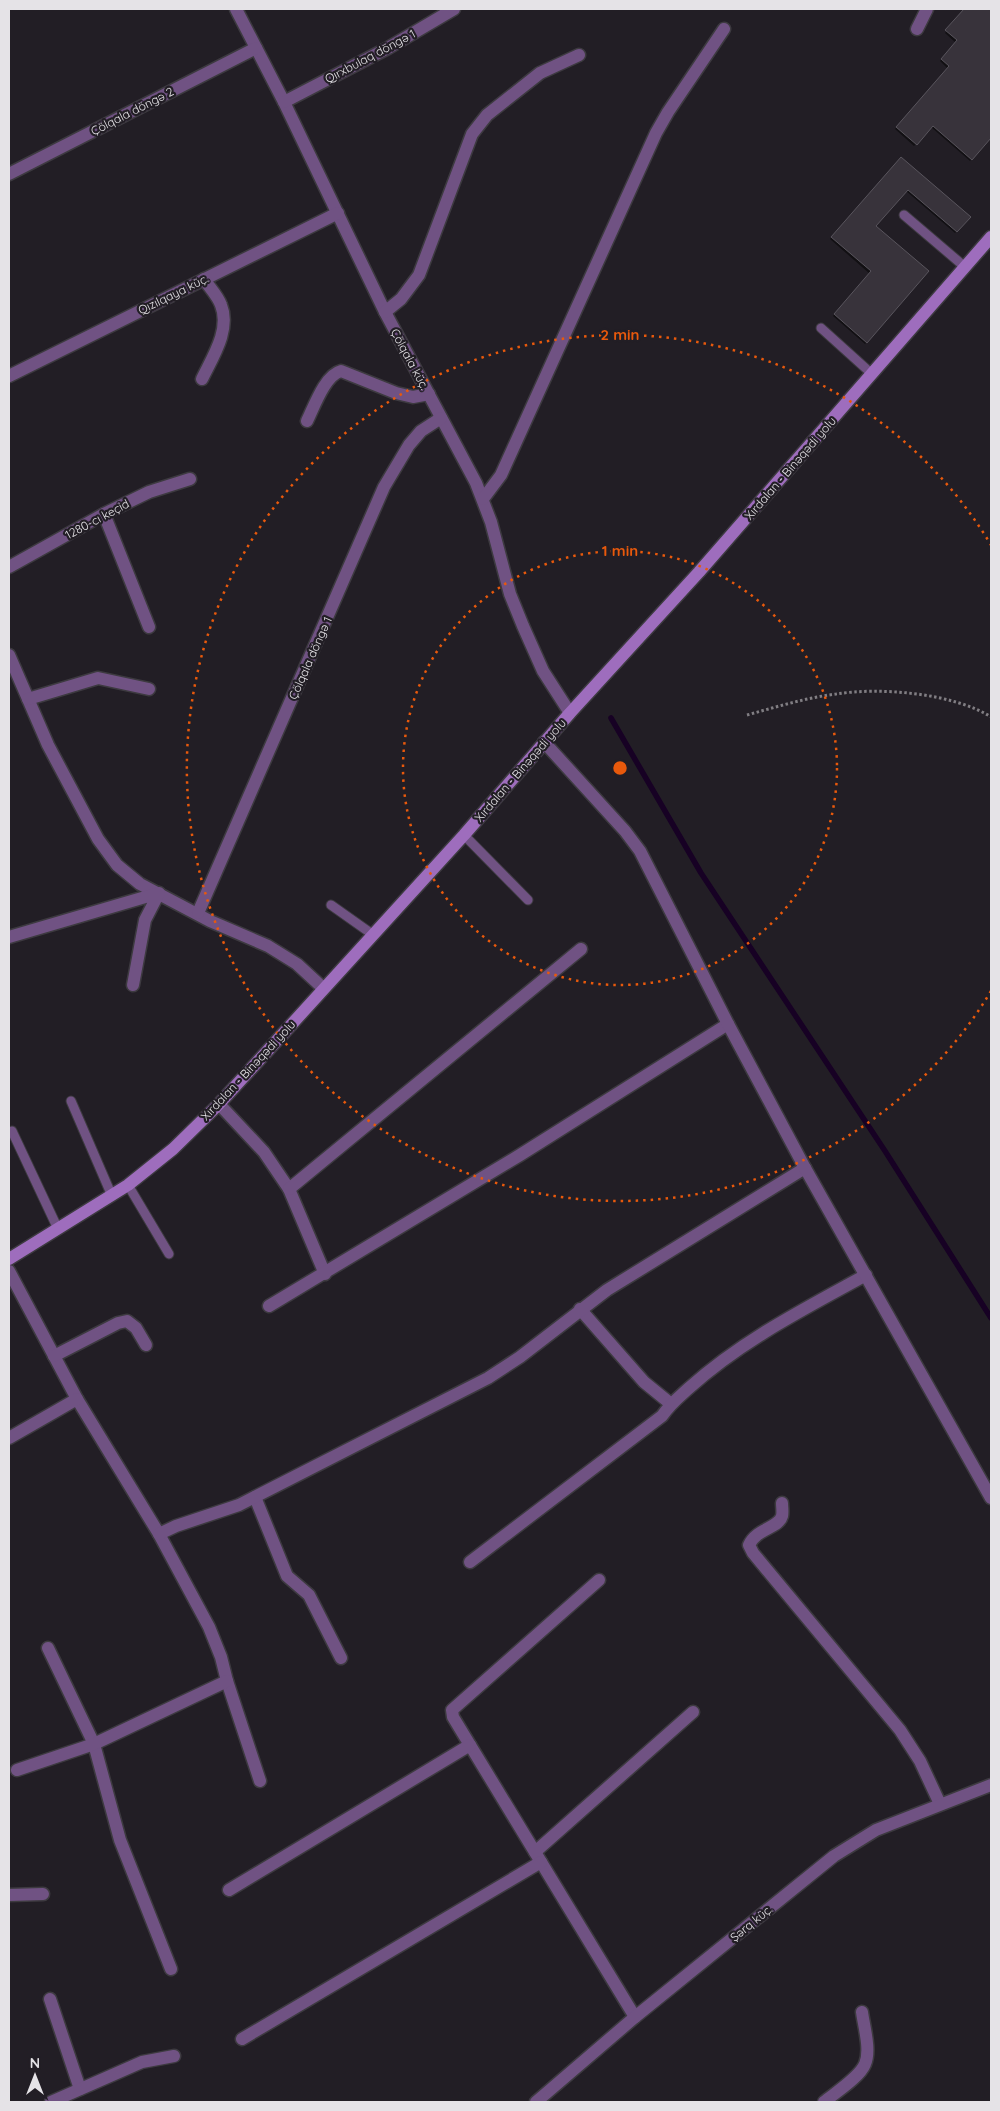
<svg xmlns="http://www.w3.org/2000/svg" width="1000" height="2111" font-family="Quicksand,sans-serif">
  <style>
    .shadow { fill: #0007 }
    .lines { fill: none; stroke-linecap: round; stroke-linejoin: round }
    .stream { stroke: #170124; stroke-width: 5.5 }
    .building { fill: #38333b; stroke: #59555d }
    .service-casing { stroke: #3d3a40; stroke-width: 11 }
    .minor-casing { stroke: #3d3a40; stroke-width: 15 }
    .tertiary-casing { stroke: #3d3a40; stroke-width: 15 }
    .secondary-casing { stroke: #3d3a40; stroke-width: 15 }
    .path { stroke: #817e83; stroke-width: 3; stroke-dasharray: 2.5 2.5; stroke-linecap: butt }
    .service { stroke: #705283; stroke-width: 9 }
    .minor { stroke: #705283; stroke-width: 12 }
    .tertiary { stroke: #705283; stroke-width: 12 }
    .secondary { stroke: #9e6dbd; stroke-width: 12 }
    .ring { fill: none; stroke: #e8590c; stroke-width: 2.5; stroke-dasharray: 2.5 5 }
    .labels { text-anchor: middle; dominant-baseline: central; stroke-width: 4.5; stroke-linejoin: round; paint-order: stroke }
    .street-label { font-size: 12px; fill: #e5e3e7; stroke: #221e25 }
    .centre { fill: #e8590c; stroke: #221e25; stroke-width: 2.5 }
    .ring-label { font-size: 15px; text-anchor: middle; font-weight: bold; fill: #e8590c; stroke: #221e25; stroke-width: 4.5; stroke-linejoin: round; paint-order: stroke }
  </style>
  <rect width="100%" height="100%" fill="#221e25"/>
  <!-- shadow -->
  <g class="shadow">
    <path d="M966,9H991V136L970,161L931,127L914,146L895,129L948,69L940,61L956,43L945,33Z"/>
    <path d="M901,158L969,217L955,233L906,191L875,226L927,272L865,344L833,316L870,274L830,239Z"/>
  </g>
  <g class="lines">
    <!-- stream -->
    <path class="stream" d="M611,718L701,873L885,1151L991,1318"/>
  </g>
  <!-- building -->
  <g class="building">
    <path d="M964,9H991V138L972,160L933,126L917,145L896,127L949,66L941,59L957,40L945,30Z"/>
    <path d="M901,157L971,217L957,232L908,190L876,226L929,271L867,343L834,314L871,271L831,237Z"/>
  </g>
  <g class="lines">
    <defs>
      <g id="service">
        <path d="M904,215L965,267"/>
        <path d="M821,328L872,374"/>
        <path d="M464,835L528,900"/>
        <path d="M331,905L372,934"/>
        <path d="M71,1101L112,1196"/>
        <path d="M12,1131L58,1229"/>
        <path d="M128,1185L169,1254"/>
      </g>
      <g id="minor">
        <path d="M236,9L284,102L385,312L476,483L491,522L510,594L523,626L543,671L570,713"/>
        <path d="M917,29L927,9"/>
        <path d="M284,102L388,48L454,9"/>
        <path d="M9,174L256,48"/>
        <path d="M385,312L401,299L419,275L472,134L487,115L540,73L579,55"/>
        <path d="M9,376L338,213"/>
        <path d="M202,379C212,358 231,330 221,305C218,296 209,287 204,279"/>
        <path d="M307,421C314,407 325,375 341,371L396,393L413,397L429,394"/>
        <path d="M483,499L501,475L656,133L668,112L724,29"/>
        <path d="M104,514L149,627"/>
        <path d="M9,567L104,514L149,492L190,479"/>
        <path d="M9,655L48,745L98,839L117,865L140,884L210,921L268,946L297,964L323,988"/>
        <path d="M28,699L98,678L149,689"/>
        <path d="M198,913L384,487L409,445L421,431L441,418"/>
        <path d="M9,937L159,893L145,920L133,985"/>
        <path d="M219,1104L264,1152L289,1189L325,1274"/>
        <path d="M289,1189L581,949"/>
        <path d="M9,1271L77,1399L159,1534L209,1627L221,1657L227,1681L260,1781"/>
        <path d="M269,1306L520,1155L728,1024"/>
        <path d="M580,1309L644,1382L671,1404"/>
        <path d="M54,1356L118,1323L127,1321L136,1328L146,1345"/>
        <path d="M9,1438L77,1399"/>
        <path d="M255,1497L287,1576L309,1595L341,1658"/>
        <path d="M782,1503C782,1507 783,1512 782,1516C779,1528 757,1528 749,1545L753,1553L900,1730L920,1761L940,1804"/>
        <path d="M159,1534L176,1526L239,1505L488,1378L520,1357L607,1290L805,1168"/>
        <path d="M470,1562L662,1416C670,1404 679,1397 689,1388C741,1341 804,1309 866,1275"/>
        <path d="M599,1580L452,1710L453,1717L635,2017"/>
        <path d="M48,1648L94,1744L120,1840L171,1969"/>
        <path d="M17,1770L94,1744L227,1681"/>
        <path d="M535,1852L693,1712"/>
        <path d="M229,1890L470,1745"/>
        <path d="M9,1895L43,1894"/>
        <path d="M50,1999L80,2089"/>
        <path d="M242,2039L541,1862"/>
        <path d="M51,2102L142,2062L174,2056"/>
        <path d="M824,2102C835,2093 860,2077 865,2064C871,2050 864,2027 862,2012"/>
      </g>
      <g id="tertiary">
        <path d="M544,742L625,831L640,851L728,1024L805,1168L991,1498"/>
        <path d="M536,2102L635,2017L834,1856L876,1830L991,1785"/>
      </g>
      <path id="secondary" d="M9,1259L128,1185L173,1149L219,1104L464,835L570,713L699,572L991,237"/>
    </defs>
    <!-- service casing -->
    <use href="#service" class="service-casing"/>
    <!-- minor casing -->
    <use href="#minor" class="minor-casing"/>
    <!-- tertiary casing -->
    <use href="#tertiary" class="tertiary-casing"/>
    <!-- secondary casing -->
    <use href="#secondary" class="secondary-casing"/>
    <!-- path -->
    <path class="path" d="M747,715C776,707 805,698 836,694C880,687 953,693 991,717"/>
    <!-- service -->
    <use href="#service" class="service"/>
    <!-- minor -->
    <use href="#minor" class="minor"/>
    <!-- tertiary -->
    <use href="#tertiary" class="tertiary"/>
    <!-- secondary -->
    <use href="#secondary" class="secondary"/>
  </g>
  <!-- distance rings -->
  <g class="ring">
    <circle cx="620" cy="768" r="217"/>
    <path d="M991 991A433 433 0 1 1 991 545"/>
  </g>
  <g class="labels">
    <!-- street labels -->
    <g class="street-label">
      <text transform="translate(370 56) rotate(-28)">Qırxbulaq döngə 1</text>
      <text transform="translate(132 111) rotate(-27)">Çölqala döngə 2</text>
      <text transform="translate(173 294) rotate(-26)">Qızılqaya küç.</text>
      <text transform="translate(410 359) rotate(62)">Çölqala küç.</text>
      <text transform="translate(790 468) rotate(-49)">Xırdalan - Binəqədi yolu</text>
      <text transform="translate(97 519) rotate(-28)">1280-cı keçid</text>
      <text transform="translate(310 658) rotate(-66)">Çölqala döngə 1</text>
      <text transform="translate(520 770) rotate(-49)">Xırdalan - Binəqədi yolu</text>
      <text transform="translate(248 1070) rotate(-47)">Xırdalan - Binəqədi yolu</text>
      <text transform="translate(751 1923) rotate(-39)">Şərq küç.</text>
    </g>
  </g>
  <circle cx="620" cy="768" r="8" class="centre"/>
  <g class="ring-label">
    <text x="620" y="340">2 min</text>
    <text x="620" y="556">1 min</text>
  </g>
  <!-- border -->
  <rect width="1000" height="2111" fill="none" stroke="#e5e3e7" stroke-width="20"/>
  <!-- north arrow -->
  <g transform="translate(35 2076)" stroke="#221e25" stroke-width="4" paint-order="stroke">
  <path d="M0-4L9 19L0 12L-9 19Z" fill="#e5e3e7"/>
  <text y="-8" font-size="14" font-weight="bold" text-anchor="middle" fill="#e5e3e7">N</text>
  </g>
</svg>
